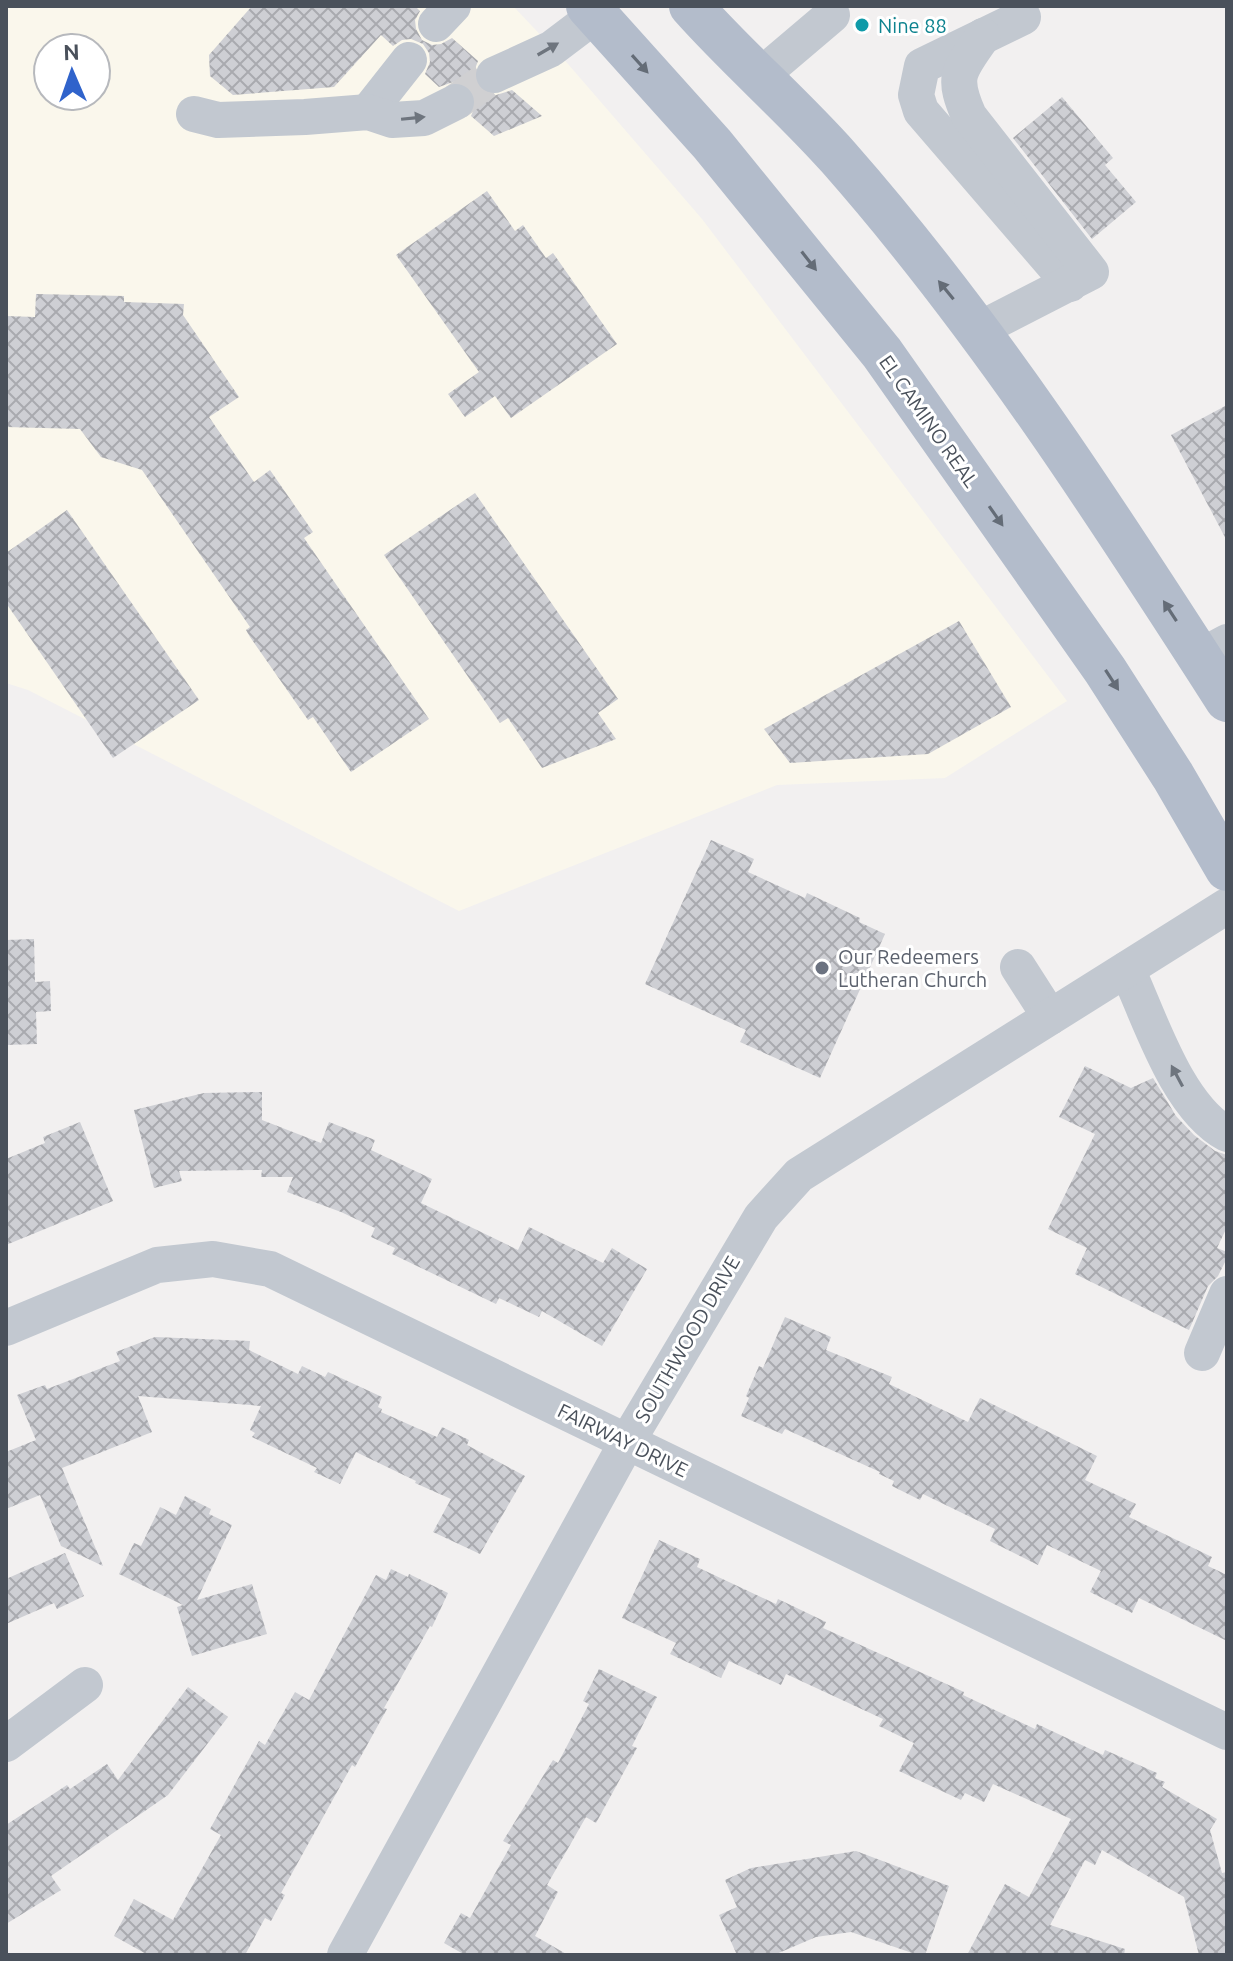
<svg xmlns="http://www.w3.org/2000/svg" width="1233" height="1961" font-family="Ubuntu,sans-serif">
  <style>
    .commercial { fill: #faf7ec; fill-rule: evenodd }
    .building { fill: url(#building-cross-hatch) }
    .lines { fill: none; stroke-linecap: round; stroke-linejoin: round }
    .minor-tunnel { stroke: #d0d0d2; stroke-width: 36; stroke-dasharray: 36 18; stroke-linecap: butt }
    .minor { stroke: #c2c8d0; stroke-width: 36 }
    .major { stroke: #b3bccb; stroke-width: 44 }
    .oneway { fill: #6e757e }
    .oneway2 { fill: #646c77 }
    .culture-dot { fill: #0f9aa8; stroke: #fff; stroke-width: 3 }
    .worship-dot { fill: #6b7280; stroke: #fff; stroke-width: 3 }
    .labels { text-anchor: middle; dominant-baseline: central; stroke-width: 6; stroke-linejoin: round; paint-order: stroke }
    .culture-label { font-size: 20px; fill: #0d838f; stroke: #fff; text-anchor: start }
    .street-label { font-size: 20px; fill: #4a515b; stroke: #fff }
    .worship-label { font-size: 20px; fill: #5b616d; stroke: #fff; text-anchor: start }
  </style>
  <defs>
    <pattern id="building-cross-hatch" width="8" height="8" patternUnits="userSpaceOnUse" patternTransform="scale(2)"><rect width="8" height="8" fill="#cecfd4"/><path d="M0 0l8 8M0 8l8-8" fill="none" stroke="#a9aaaf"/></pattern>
  </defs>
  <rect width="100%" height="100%" fill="#f2f0f0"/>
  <!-- commercial -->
  <path class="commercial" d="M6,6H513L568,64L702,219L1067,701L945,778L777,785L459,911L28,690L6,683ZM48,48H96V96H48Z"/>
  <!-- building -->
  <g class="building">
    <path d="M252,6H415L420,11L415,20L416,29L422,40L432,45L441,44L452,38L478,61L473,74L475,84L481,92L493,96L512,90L542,116L494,136L471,116L477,102L475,93L468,85L456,81L439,87L425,74L430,62L429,53L423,44L411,39L402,40L393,46L381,35L334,87L233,95L210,76L209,55Z"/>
    <path d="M1062,97L1113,158L1105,165L1136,202L1092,239L1013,138Z"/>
    <path d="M487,191L515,231L523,225L546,258L553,253L617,344L511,418L495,396L465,417L448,394L479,372L396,255Z"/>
    <path d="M36,294L124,296V302L184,304L183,315L239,397L209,417L254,482L270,470L313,532L304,538L429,719L351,772L313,717L308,720L250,637L246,630L250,627L142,470L101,457L80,429L6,427V316L35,317Z"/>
    <path d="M1227,405V541L1171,435Z"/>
    <path d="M475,493L618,699L598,713L616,739L542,768L508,718L500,723L384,555Z"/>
    <path d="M67,510L199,700L113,758L6,603V553Z"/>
    <path d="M959,621L1011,707L928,754L790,763L764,729Z"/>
    <path d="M711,840L754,859L748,872L805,898L807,893L860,918L859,922L885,934L820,1078L740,1042L746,1030L645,984Z"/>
    <path d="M34,939L35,982L50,981L51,1011L36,1012L37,1044L6,1045V940Z"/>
    <path d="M1085,1066L1131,1088L1153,1078L1176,1116L1194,1135L1215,1151L1227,1155V1227L1217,1248L1227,1252V1258L1218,1276L1208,1286L1189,1330L1075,1274L1087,1248L1048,1229L1095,1134L1059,1117Z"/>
    <path d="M262,1092V1120L321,1143L329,1122L375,1140L371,1150L432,1179L421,1203L518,1250L529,1227L603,1263L612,1248L647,1269L602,1346L542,1311L539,1317L499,1298L496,1304L392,1254L395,1248L371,1237L375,1228L341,1212L287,1192L293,1177H261L262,1170L179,1171L182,1181L154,1188L134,1110L204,1093Z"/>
    <path d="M80,1122L113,1201L6,1245V1159L45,1143L43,1137Z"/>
    <path d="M785,1317L831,1337L826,1350L892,1377L889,1384L968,1422L980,1398L1097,1456L1085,1480L1136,1504L1129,1517L1212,1557L1208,1566L1227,1575V1641L1139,1598L1132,1613L1090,1592L1101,1571L1047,1545L1038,1565L990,1541L995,1529L923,1494L920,1500L892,1486L894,1481L879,1474L880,1472L785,1429L782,1434L741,1416L749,1398L746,1396L759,1366L763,1368Z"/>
    <path d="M155,1337L250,1341L249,1350L298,1374L302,1366L325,1377L328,1372L382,1397L378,1407L382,1409L381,1412L437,1437L442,1427L469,1440L467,1445L525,1476L480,1554L433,1532L451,1499L415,1483L416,1481L356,1452L340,1484L314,1472L317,1468L252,1437L255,1433L250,1430L261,1406L138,1396L152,1432L62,1468L103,1566L61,1546L40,1495L6,1509V1452L36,1440L17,1395L45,1385L47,1389L120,1361L116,1352Z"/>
    <path d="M185,1496L211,1509L209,1514L232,1525L197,1600L252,1584L267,1634L192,1656L177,1607L183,1605L119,1574L134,1543L141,1546L160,1507L176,1515Z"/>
    <path d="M659,1540L700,1559L697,1567L776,1604L778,1599L826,1622L823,1628L964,1692L963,1695L1035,1729L1037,1724L1103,1755L1105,1750L1157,1773L1155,1778L1165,1782L1162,1787L1217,1819L1210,1830L1222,1873L1227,1872V1955H1199L1184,1897L1102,1850L1095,1865L1085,1860L1050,1925L1125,1949L1124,1955H967L1005,1884L1029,1897L1071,1819L993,1784L984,1802L965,1793L961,1800L899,1771L914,1743L879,1726L883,1719L786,1674L781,1685L729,1661L721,1678L670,1654L676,1643L622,1618Z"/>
    <path d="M65,1553L84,1596L57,1609L54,1603L6,1624V1579Z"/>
    <path d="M391,1569L408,1577L409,1574L448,1593L432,1627L430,1626L384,1708L387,1709L355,1767L352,1765L281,1893L285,1895L271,1921L265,1918L245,1955H148L114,1936L134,1899L173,1920L221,1835L210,1829L259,1741L265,1745L295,1692L309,1700L376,1575L386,1580Z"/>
    <path d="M599,1669L657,1697L632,1746L637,1748L596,1823L586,1817L547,1885L558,1892L535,1936L568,1955H465L444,1943L461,1913L470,1918L511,1845L503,1841L553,1760L558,1763L589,1704L583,1701Z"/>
    <path d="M188,1687L228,1717L168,1795L51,1876L61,1890L6,1924V1825L67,1785L70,1789L107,1764L118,1780Z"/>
    <path d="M856,1851L949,1886L925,1955H918L851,1932L816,1937L774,1955H737L719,1915L737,1907L725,1880L751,1868Z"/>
  </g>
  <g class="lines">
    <!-- minor-tunnel -->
    <path class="minor-tunnel" d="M456,102L494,75"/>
    <!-- minor -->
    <g class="minor">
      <path d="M1023,17L922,66L916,95L921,111L1070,284"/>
      <path d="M436,24L453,6"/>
      <path d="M494,75L551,49L596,15"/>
      <path d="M759,77L832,15"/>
      <path d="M368,112L409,60"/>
      <path d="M194,114L218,120L305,117L368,112L392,120L424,118L456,102"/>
      <path d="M978,330L1091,272L969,116C951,75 959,71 983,36"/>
      <path d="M1199,657L1227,642"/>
      <path d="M1018,967L1050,1017"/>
      <path d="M1127,969C1150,1019 1177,1107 1227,1134"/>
      <path d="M6,1328L157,1265L213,1259L270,1269L1227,1732"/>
      <path d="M1202,1353L1227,1294"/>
      <path d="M6,1744L85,1685"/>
      <path d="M345,1955L627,1442L761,1217L799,1175L1227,906"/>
    </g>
    <!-- major -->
    <g class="major">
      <path d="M588,6L712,144L882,353L1105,670L1173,776L1227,869"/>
      <path d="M691,6C738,59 792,105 839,158C986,325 1107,513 1227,700"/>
    </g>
  </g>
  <!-- one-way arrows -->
  <defs><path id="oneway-solid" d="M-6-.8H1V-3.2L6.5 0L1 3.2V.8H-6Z" transform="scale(2)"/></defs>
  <g class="oneway">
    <use href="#oneway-solid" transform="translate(548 49) rotate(-30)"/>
    <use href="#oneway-solid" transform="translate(413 118) rotate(-6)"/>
    <use href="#oneway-solid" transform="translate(1177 1076) rotate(-118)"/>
  </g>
  <g class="oneway2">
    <use href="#oneway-solid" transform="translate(640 64) rotate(48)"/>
    <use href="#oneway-solid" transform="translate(809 261) rotate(52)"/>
    <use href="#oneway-solid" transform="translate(946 290) rotate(-129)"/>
    <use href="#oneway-solid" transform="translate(996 516) rotate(55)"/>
    <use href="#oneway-solid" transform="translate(1170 611) rotate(-123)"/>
    <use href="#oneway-solid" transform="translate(1112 680) rotate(57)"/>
  </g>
  <!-- markers -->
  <circle class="culture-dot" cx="862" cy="25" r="8"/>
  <circle class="worship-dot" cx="822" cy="968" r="8"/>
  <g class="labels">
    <!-- culture labels -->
    <g class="culture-label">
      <text x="878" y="25">Nine 88</text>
    </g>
    <!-- street labels -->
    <g class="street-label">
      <text transform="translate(929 421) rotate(55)">EL CAMINO REAL</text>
      <text transform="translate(687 1339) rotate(-60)">SOUTHWOOD DRIVE</text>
      <text transform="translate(623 1440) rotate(26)">FAIRWAY DRIVE</text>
    </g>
    <!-- worship labels -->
    <g class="worship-label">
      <text x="838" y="956">Our Redeemers<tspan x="838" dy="23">Lutheran Church</tspan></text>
    </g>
  </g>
  <!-- border -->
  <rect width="1233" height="1961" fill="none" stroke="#4a515b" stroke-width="16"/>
  <!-- north arrow -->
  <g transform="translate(72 72) rotate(358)"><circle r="38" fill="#ffffff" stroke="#b7b9bd" stroke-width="2"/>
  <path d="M0-6L14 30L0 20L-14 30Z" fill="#3063cb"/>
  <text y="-12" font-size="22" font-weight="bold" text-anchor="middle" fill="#4a515b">N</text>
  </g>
</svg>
